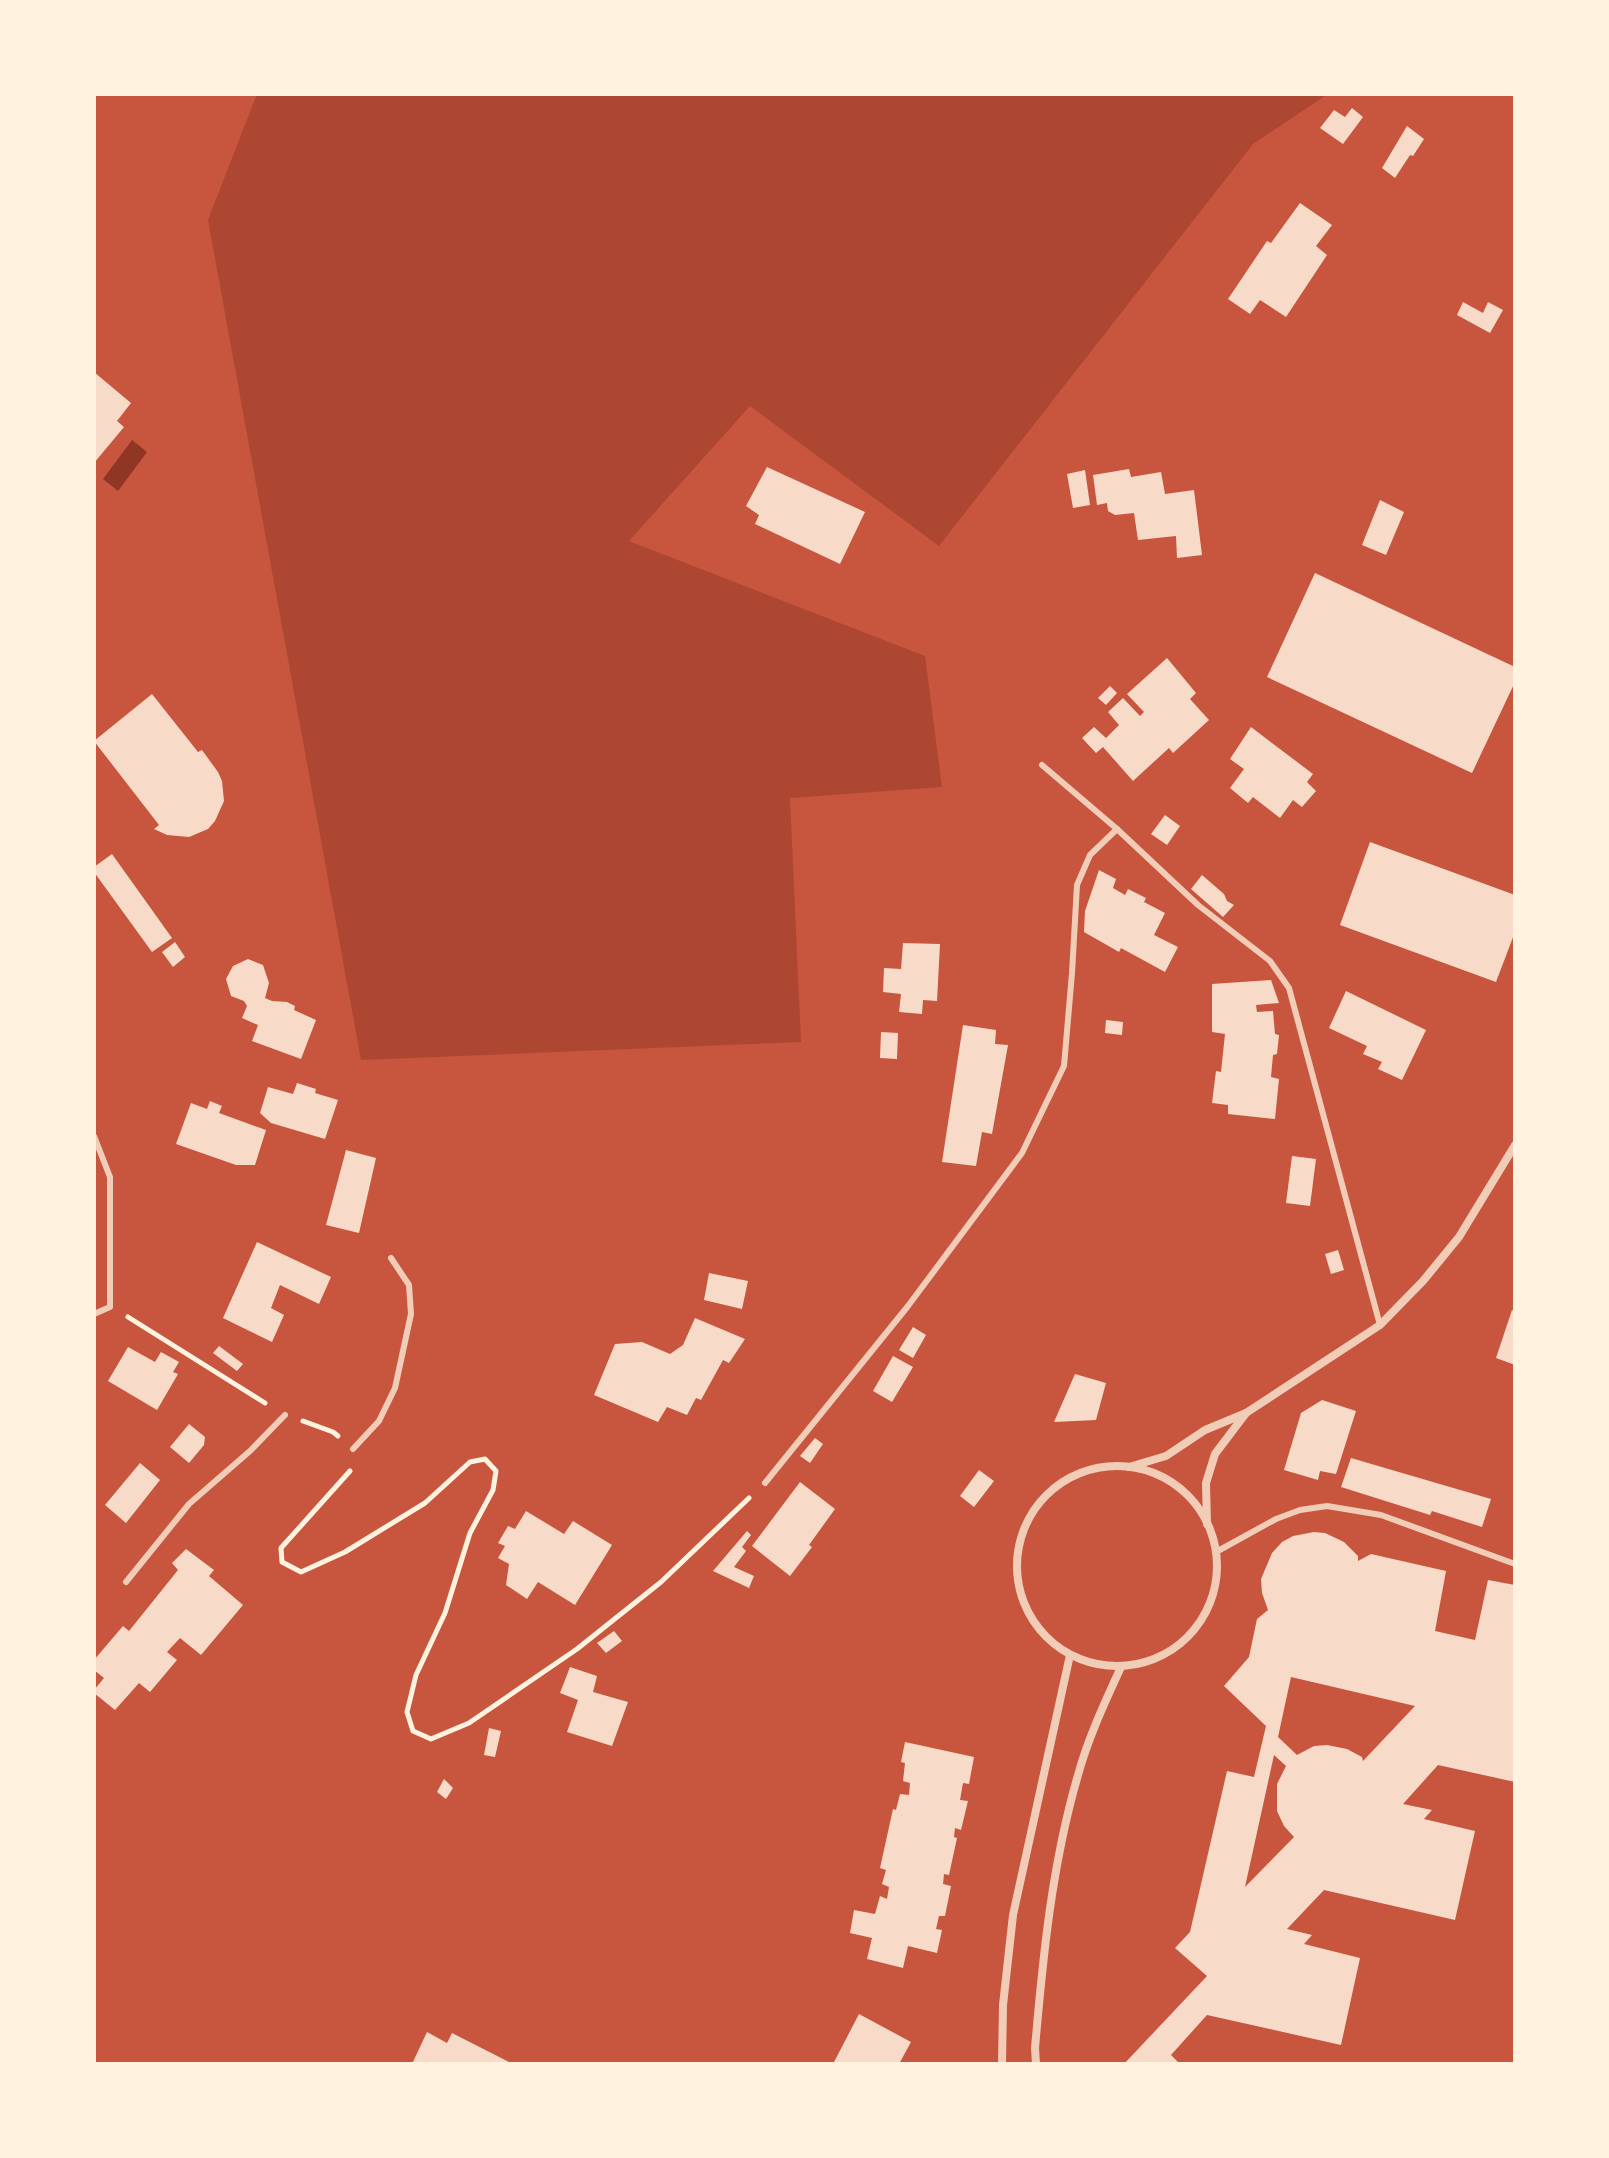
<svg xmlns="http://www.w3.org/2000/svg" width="1609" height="2158" font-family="Mulish,sans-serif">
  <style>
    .green { fill: #ae4732 }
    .water { fill: #8f3625 }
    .building { fill: #f7dbc8; fill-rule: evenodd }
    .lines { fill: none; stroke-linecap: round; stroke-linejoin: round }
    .path { stroke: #fff3e0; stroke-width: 5 }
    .service { stroke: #f1ccb7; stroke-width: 6 }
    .minor { stroke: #f1ccb7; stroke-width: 8 }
  </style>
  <rect width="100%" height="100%" fill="#c8553d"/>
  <!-- green -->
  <path class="green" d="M257,94H1328L1253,144L939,546L750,406L629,541L925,656L942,787L790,798L801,1042L361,1060L208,220Z"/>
  <!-- water -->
  <path class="water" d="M132,440L147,452L118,491L103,479Z"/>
  <!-- building -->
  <g class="building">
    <path d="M1352,108L1363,117L1343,144L1320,128L1334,110L1345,117Z"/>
    <path d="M1407,126L1424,139L1413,156L1410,155L1395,178L1382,168Z"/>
    <path d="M1300,203L1332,225L1316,246L1327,255L1286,317L1260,300L1250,314L1228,299L1267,241L1271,243Z"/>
    <path d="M1463,302L1483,313L1488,302L1503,310L1490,333L1457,315Z"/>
    <path d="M94,372L131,403L117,421L124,427L94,463Z"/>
    <path d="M767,467L865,512L840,564L755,524L759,515L746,506Z"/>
    <path d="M1129,469L1131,477L1161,472L1165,494L1194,490L1202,555L1177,558L1176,536L1138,540L1134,513L1115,515L1108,511L1107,503L1097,505L1093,475Z"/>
    <path d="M1085,470L1090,505L1073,508L1067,474Z"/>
    <path d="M1380,500L1404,512L1386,555L1362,545Z"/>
    <path d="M1315,573L1515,667V682L1472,773L1267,677Z"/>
    <path d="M1167,658L1196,693L1190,699L1209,720L1173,753L1169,748L1133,781L1103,747L1096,753L1082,738L1094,727L1106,738L1119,725L1108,712L1123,698L1140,716L1144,712L1127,694Z"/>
    <path d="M1110,686L1117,693L1106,705L1098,698Z"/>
    <path d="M152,694L198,752L202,750L218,772L222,781L224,801L215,821L208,829L189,837L167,835L154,829L159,825L94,741Z"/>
    <path d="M1251,727L1313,774L1307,782L1316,791L1302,807L1293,800L1280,818L1253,797L1248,803L1230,788L1244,769L1230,759Z"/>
    <path d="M1165,815L1180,826L1167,845L1151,834Z"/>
    <path d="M1370,842L1515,895V932L1496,982L1340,925Z"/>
    <path d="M112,854L172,938L152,952L94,872V867Z"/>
    <path d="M1099,870L1116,879L1113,888L1125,895L1128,889L1146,898L1144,902L1165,913L1154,935L1178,947L1165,972L1121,948L1119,952L1084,932L1085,911Z"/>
    <path d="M1202,875L1224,894L1227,901L1234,905L1223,917L1191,889Z"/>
    <path d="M175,942L185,957L173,967L162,952Z"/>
    <path d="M903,943L940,944L937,1001L923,1000L922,1014L899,1012L901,994L883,992L884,968L901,969Z"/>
    <path d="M248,959L263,965L269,983L265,998L272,1001L287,1002L295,1006L294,1010L316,1020L301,1059L252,1041L258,1025L242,1018L247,1006L244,1001L231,996L226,979L233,966Z"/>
    <path d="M1271,980L1279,1003L1256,1005L1257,1012L1273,1011L1275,1034L1279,1035L1277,1054L1273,1055L1271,1077L1279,1079L1275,1119L1228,1114V1105L1212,1103L1216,1071L1221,1072L1225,1034L1212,1032V984Z"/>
    <path d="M1346,991L1426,1030L1402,1080L1378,1069L1382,1062L1363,1054L1367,1046L1329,1028Z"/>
    <path d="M1106,1020L1123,1022L1122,1035L1105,1033Z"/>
    <path d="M963,1025L996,1030L995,1044L1008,1045L992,1134L982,1132L976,1166L942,1162Z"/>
    <path d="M881,1032L898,1033L897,1059L880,1058Z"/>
    <path d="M297,1083L316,1089L315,1093L338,1100L325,1139L271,1123L260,1113L268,1087L293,1094Z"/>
    <path d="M210,1101L222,1106L219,1113L266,1130L255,1165H236L176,1144L191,1103L207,1109Z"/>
    <path d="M346,1150L376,1158L359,1233L326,1225Z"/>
    <path d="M1292,1156L1316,1159L1310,1206L1286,1203Z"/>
    <path d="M257,1242L331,1277L319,1304L280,1285L271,1308L284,1315L272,1342L223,1318Z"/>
    <path d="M1338,1250L1344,1270L1331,1274L1325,1254Z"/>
    <path d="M709,1273L748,1281L742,1309L704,1300Z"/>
    <path d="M1512,1310L1515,1311V1365L1496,1358Z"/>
    <path d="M695,1318L745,1339L729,1363L723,1360L701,1400L696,1398L687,1415L667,1407L658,1422L594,1395L615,1344L642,1342L670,1354L683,1345Z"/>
    <path d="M913,1327L926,1335L913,1358L899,1350Z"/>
    <path d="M219,1346L243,1364L237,1371L213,1353Z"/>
    <path d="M128,1347L155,1362L161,1352L179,1362L173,1372L178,1374L157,1410L108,1381Z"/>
    <path d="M893,1356L913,1367L892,1402L873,1391Z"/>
    <path d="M1075,1374L1106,1383L1096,1420L1054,1422Z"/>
    <path d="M1322,1400L1356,1411L1336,1474L1320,1471L1318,1480L1284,1470L1301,1413Z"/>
    <path d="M189,1424L205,1437L204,1445L189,1463L170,1447Z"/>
    <path d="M815,1438L823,1444L810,1463L800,1456Z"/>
    <path d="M1351,1458L1491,1499L1482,1527L1432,1511L1430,1515L1341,1487Z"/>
    <path d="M140,1463L160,1480L126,1523L105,1505Z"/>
    <path d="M979,1470L994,1481L974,1507L960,1496Z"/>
    <path d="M800,1482L835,1509L809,1545L812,1547L790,1576L752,1546Z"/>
    <path d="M526,1511L564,1534L573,1521L612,1545L575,1605L538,1582L527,1599L506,1585L509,1564L498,1558L505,1546L498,1543L508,1526L515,1529Z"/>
    <path d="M747,1531L751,1535L742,1547L746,1551L734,1567L754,1576L749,1588L713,1571Z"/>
    <path d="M1314,1532L1325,1533L1344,1542L1358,1556V1561L1371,1554L1446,1571L1435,1631L1475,1640L1488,1580L1515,1585V1782L1438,1765L1403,1804L1432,1810L1424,1819L1475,1831L1455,1920L1324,1890L1287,1929L1312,1935L1304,1944L1360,1958L1341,2045L1207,2015L1171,2055L1180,2064H1124L1207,1976L1175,1948L1190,1932L1227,1771L1254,1777L1266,1726L1224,1686L1249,1657L1257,1619L1268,1610L1262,1593L1261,1579L1272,1553L1282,1542L1293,1536ZM1291,1677L1415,1706L1363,1761L1362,1757L1347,1749L1327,1745L1314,1746L1297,1755L1278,1737ZM1274,1755L1286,1766L1277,1784V1811L1284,1826L1294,1837L1245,1887Z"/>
    <path d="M186,1549L214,1570L209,1576L243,1605L201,1655L180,1638L167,1652L177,1660L150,1692L139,1683L115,1710L94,1693V1690L104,1678L94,1670V1660L123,1626L129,1631L178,1570L172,1563Z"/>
    <path d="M614,1631L622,1641L606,1653L597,1643Z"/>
    <path d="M570,1667L597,1676L593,1692L628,1702L612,1746L567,1732L578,1700L560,1693Z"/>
    <path d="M489,1728L501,1731L495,1757L484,1755Z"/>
    <path d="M905,1742L974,1757L969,1784L963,1783L960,1800L968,1801L961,1830L955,1828L954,1837L957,1838L949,1875L944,1874L943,1884L951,1886L945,1916H939L936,1929L942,1930L937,1953L908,1946L903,1968L867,1959L872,1938L850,1933L854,1910L875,1914L880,1896L887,1899L889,1887L882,1884L886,1870L880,1868L893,1809L896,1810L900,1794L909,1795L910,1783L903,1781L905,1763L901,1762Z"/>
    <path d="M444,1779L453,1788L446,1799L437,1792Z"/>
    <path d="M859,2014L911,2042L899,2064H833Z"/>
    <path d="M427,2032L447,2043L452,2033L513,2064H412Z"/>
  </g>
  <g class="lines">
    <!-- path -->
    <g class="path">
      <path d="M128,1317L265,1403"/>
      <path d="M303,1421L333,1432L338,1436"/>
      <path d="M350,1471L281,1548L282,1562L301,1572L345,1552L425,1503L470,1462L485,1459L496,1471L493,1490L470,1533L445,1613L416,1675L407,1712L413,1731L431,1739L469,1723L577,1649L661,1582L749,1498"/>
    </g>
    <!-- service -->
    <g class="service">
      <path d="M1042,765L1117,829L1198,905L1270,961L1289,988L1380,1325"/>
      <path d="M94,1136L110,1177V1307L94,1314"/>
      <path d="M353,1449L379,1421L395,1388L411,1314L409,1285L391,1258"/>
      <path d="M765,1483L908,1306L1022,1153L1064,1066L1072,973L1077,885L1090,855L1117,829"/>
      <path d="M1216,1552L1276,1519L1300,1510L1327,1506L1381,1515L1515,1564"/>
      <path d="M126,1582L189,1504L250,1451L285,1415"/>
    </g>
    <!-- minor -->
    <g class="minor">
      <circle cx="1117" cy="1566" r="100"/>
      <path d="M1129,1467L1166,1456L1205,1430L1246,1413L1380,1325L1423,1281L1459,1237L1515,1145"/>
      <path d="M1207,1524L1206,1483L1215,1454L1246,1413"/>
      <path d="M1002,2064L1003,2005L1013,1915L1070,1655"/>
      <path d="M1036,2064L1035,2048C1043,1956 1052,1864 1078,1775C1088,1738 1105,1702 1121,1667"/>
    </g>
  </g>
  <!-- border -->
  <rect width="1609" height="2158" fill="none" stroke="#fff3e0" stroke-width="192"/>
</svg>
